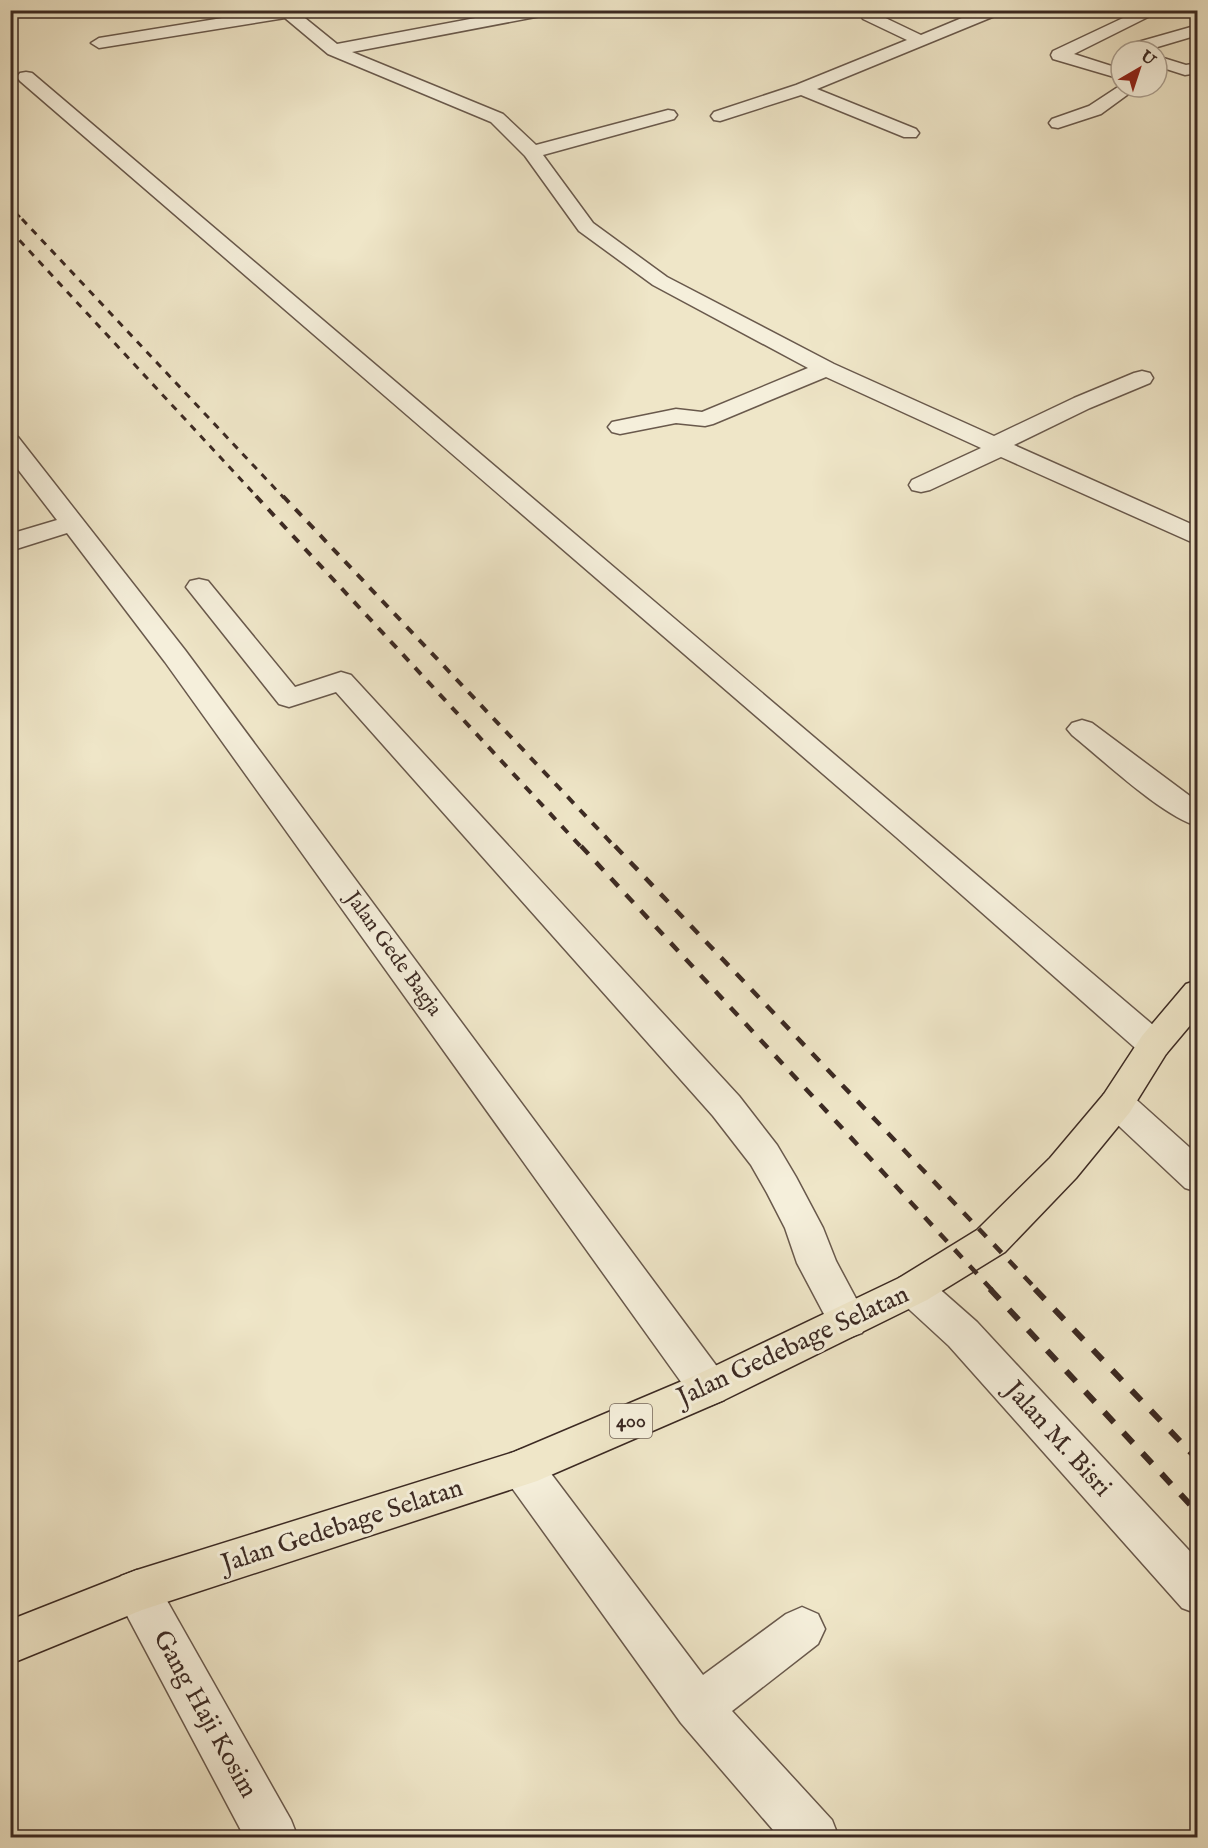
<svg xmlns="http://www.w3.org/2000/svg" width="1208" height="1848" font-family="'IM FELL English',serif">
  <style>
    .lines { fill: none; stroke-linecap: round; stroke-linejoin: round }
    .minor-casing { stroke: #69594c; stroke-width: 3 }
    .major-casing { stroke: #3c2a23; stroke-width: 3 }
    .minor { fill: #f5efdb; fill-rule: evenodd }
    .major { fill: #efe6c8; fill-rule: evenodd }
    .rail-far4 { stroke: #3c2a23; stroke-width: 2; stroke-dasharray: 5 5; stroke-linecap: butt }
    .rail-far3 { stroke: #3c2a23; stroke-width: 3; stroke-dasharray: 7 7; stroke-linecap: butt }
    .rail-far2 { stroke: #3c2a23; stroke-width: 4; stroke-dasharray: 9 9; stroke-linecap: butt }
    .rail-far1 { stroke: #3c2a23; stroke-width: 4.5; stroke-dasharray: 11 11; stroke-linecap: butt }
    .rail { stroke: #3c2a23; stroke-width: 6; stroke-dasharray: 14 14; stroke-linecap: butt }
    .labels { text-anchor: middle; dominant-baseline: central; stroke-width: 6; stroke-linejoin: round; paint-order: stroke }
    .shield { fill: #f5efdb; stroke: #74655a; stroke-width: 1.5 }
    .shield-label { font-size: 20px; font-weight: bold; fill: #3c2a23 }
    .street-label { font-size: 21px; fill: #3c2a23; stroke: #f5efdb }
    .near-street-label { font-size: 26px; fill: #3c2a23; stroke: #f5efdb }
  </style>
  <rect width="100%" height="100%" fill="#efe6c8"/>
  <filter id="stains"><feTurbulence type="fractalNoise" baseFrequency=".00333" numOctaves="4"/><feColorMatrix values="0 0 0 0 .2 0 0 0 0 .09 0 0 0 0 .02 0 0 0 .5 -.17"/></filter>
  <radialGradient id="worn" r=".72"><stop offset=".6" stop-color="#630" stop-opacity="0"/><stop offset="1" stop-color="#630" stop-opacity=".3"/></radialGradient>
  <g class="lines">
    <defs>
      <g id="minor">
        <path d="M272,10H295L337,44L518,10H554L546,15L352,52L503,114L536,145L668,110L674,111L677,115L674,119L543,155L593,223L667,277L834,364L994,436L1074,398L1134,373L1142,371L1150,373L1153,378L1150,383L1090,408L1014,445L1198,527V545L1001,457L930,490L921,492L912,490L909,485L912,480L981,448L826,377L713,424L705,426L676,423L620,434L612,432L608,427L612,422L676,409L702,412L808,368L653,285L579,231L525,156L491,122L328,54L285,18L99,48L91,43L99,38Z"/>
        <path d="M981,10H1004L1002,13L817,89L916,129L919,133L916,137H904L801,95L720,121L714,120L711,116L714,112L796,85L907,40L863,19L861,16L863,13H875L921,35Z"/>
        <path d="M1140,10H1162L1074,54L1121,69V79L1053,59L1051,55L1053,51Z"/>
        <path d="M1198,25V35L1144,51H1126L1131,44Z"/>
        <path d="M1157,56L1186,65L1198,63V73L1185,75L1157,66Z"/>
        <path d="M26,72L32,73L1166,1036L1172,1045L1166,1054L1154,1058L1142,1054L896,837L20,81L17,77L20,73Z"/>
        <path d="M1121,85V87H1138L1101,114L1058,128L1052,127L1049,123L1052,119L1089,106Z"/>
        <path d="M10,435L18,437L185,650L724,1376L730,1388L724,1400L709,1406L694,1400L165,662L67,533L10,551V534L57,520L10,459Z"/>
        <path d="M199,579L208,581L295,687L341,672L351,675L739,1096L777,1145L796,1177L823,1228L836,1261L868,1321L862,1333L848,1338L834,1333L797,1263L785,1228L767,1193L751,1165L713,1116L336,692L289,707L279,704L186,587L190,581Z"/>
        <path d="M1082,720L1092,723L1198,802V826C1163,817 1102,759 1072,735L1067,729L1072,723Z"/>
        <path d="M1117,1090L1130,1094L1198,1155V1192L1185,1188L1104,1112L1099,1103L1104,1094Z"/>
        <path d="M913,1273L927,1278L977,1322L1198,1560V1614L1182,1608L949,1346L899,1300L893,1289L899,1278Z"/>
        <path d="M522,1449L537,1455L703,1675L786,1614L802,1607L818,1614L825,1629L818,1644L732,1711L832,1820L839,1838H780L681,1723L507,1481L500,1468L507,1455Z"/>
        <path d="M137,1570L153,1576L291,1820L298,1838H245L114,1591L121,1576Z"/>
      </g>
      <path id="major" d="M1198,980V1016L1166,1054L1130,1112L1076,1178L1005,1252L927,1300L724,1400L537,1481L142,1610L10,1664V1620L137,1570L514,1452L694,1376L899,1278L977,1230L1050,1158L1104,1094L1142,1036L1186,984Z"/>
    </defs>
    <!-- minor casing -->
    <use href="#minor" class="minor-casing"/>
    <!-- major casing -->
    <use href="#major" class="major-casing"/>
    <!-- minor -->
    <use href="#minor" class="minor"/>
    <!-- major -->
    <use href="#major" class="major"/>
    <!-- rail-far4 -->
    <path class="rail-far4" d="M10,206L23,220"/>
    <!-- rail-far3 -->
    <g class="rail-far3">
      <path d="M22,219L284,498"/>
      <path d="M10,230L258,498"/>
    </g>
    <!-- rail-far2 -->
    <g class="rail-far2">
      <path d="M256,496L582,848"/>
      <path d="M283,496L616,848"/>
    </g>
    <!-- rail-far1 -->
    <g class="rail-far1">
      <path d="M581,846L992,1290"/>
      <path d="M615,846L1037,1290"/>
    </g>
    <!-- rail -->
    <g class="rail">
      <path d="M990,1289L1198,1513"/>
      <path d="M1035,1289L1198,1460"/>
    </g>
  </g>
  <g class="labels">
    <!-- shield labels -->
    <rect class="shield" x="610" y="1404" width="42" height="34" rx="4.5"/>
    <g class="shield-label">
      <text x="631" y="1421">400</text>
    </g>
    <!-- street labels -->
    <g class="street-label">
      <text transform="translate(393 954) rotate(54)">Jalan Gede Bagja</text>
    </g>
    <!-- near-street labels -->
    <g class="near-street-label">
      <text transform="translate(793 1346) rotate(-25)">Jalan Gedebage Selatan</text>
      <text transform="translate(1058 1439) rotate(48)">Jalan M. Bisri</text>
      <text transform="translate(342 1526) rotate(-18)">Jalan Gedebage Selatan</text>
      <text transform="translate(205 1714) rotate(61)">Gang Haji Kosim</text>
    </g>
  </g>
  <!-- margin -->
  <rect width="1208" height="1848" fill="none" stroke="#efe6c8" stroke-width="36"/>
  <rect x="12" y="12" width="1184" height="1824" fill="none" stroke="#3c2a23" stroke-width="3"/>
  <rect x="18" y="18" width="1172" height="1812" fill="none" stroke="#3c2a23" stroke-width="1.5"/>
  <!-- north arrow -->
  <g transform="translate(1139 69) rotate(39)"><circle r="28" fill="#f5efdb" stroke="#aba091" stroke-width="1.5"/>
  <path d="M0-4.5L10 22L0 15L-10 22Z" fill="#8f2418"/>
  <text y="-9" font-size="16" font-weight="bold" text-anchor="middle" fill="#3c2a23">U</text>
  </g>
  <rect width="100%" height="100%" filter="url(#stains)"/>
  <rect width="100%" height="100%" fill="url(#worn)"/>
</svg>
